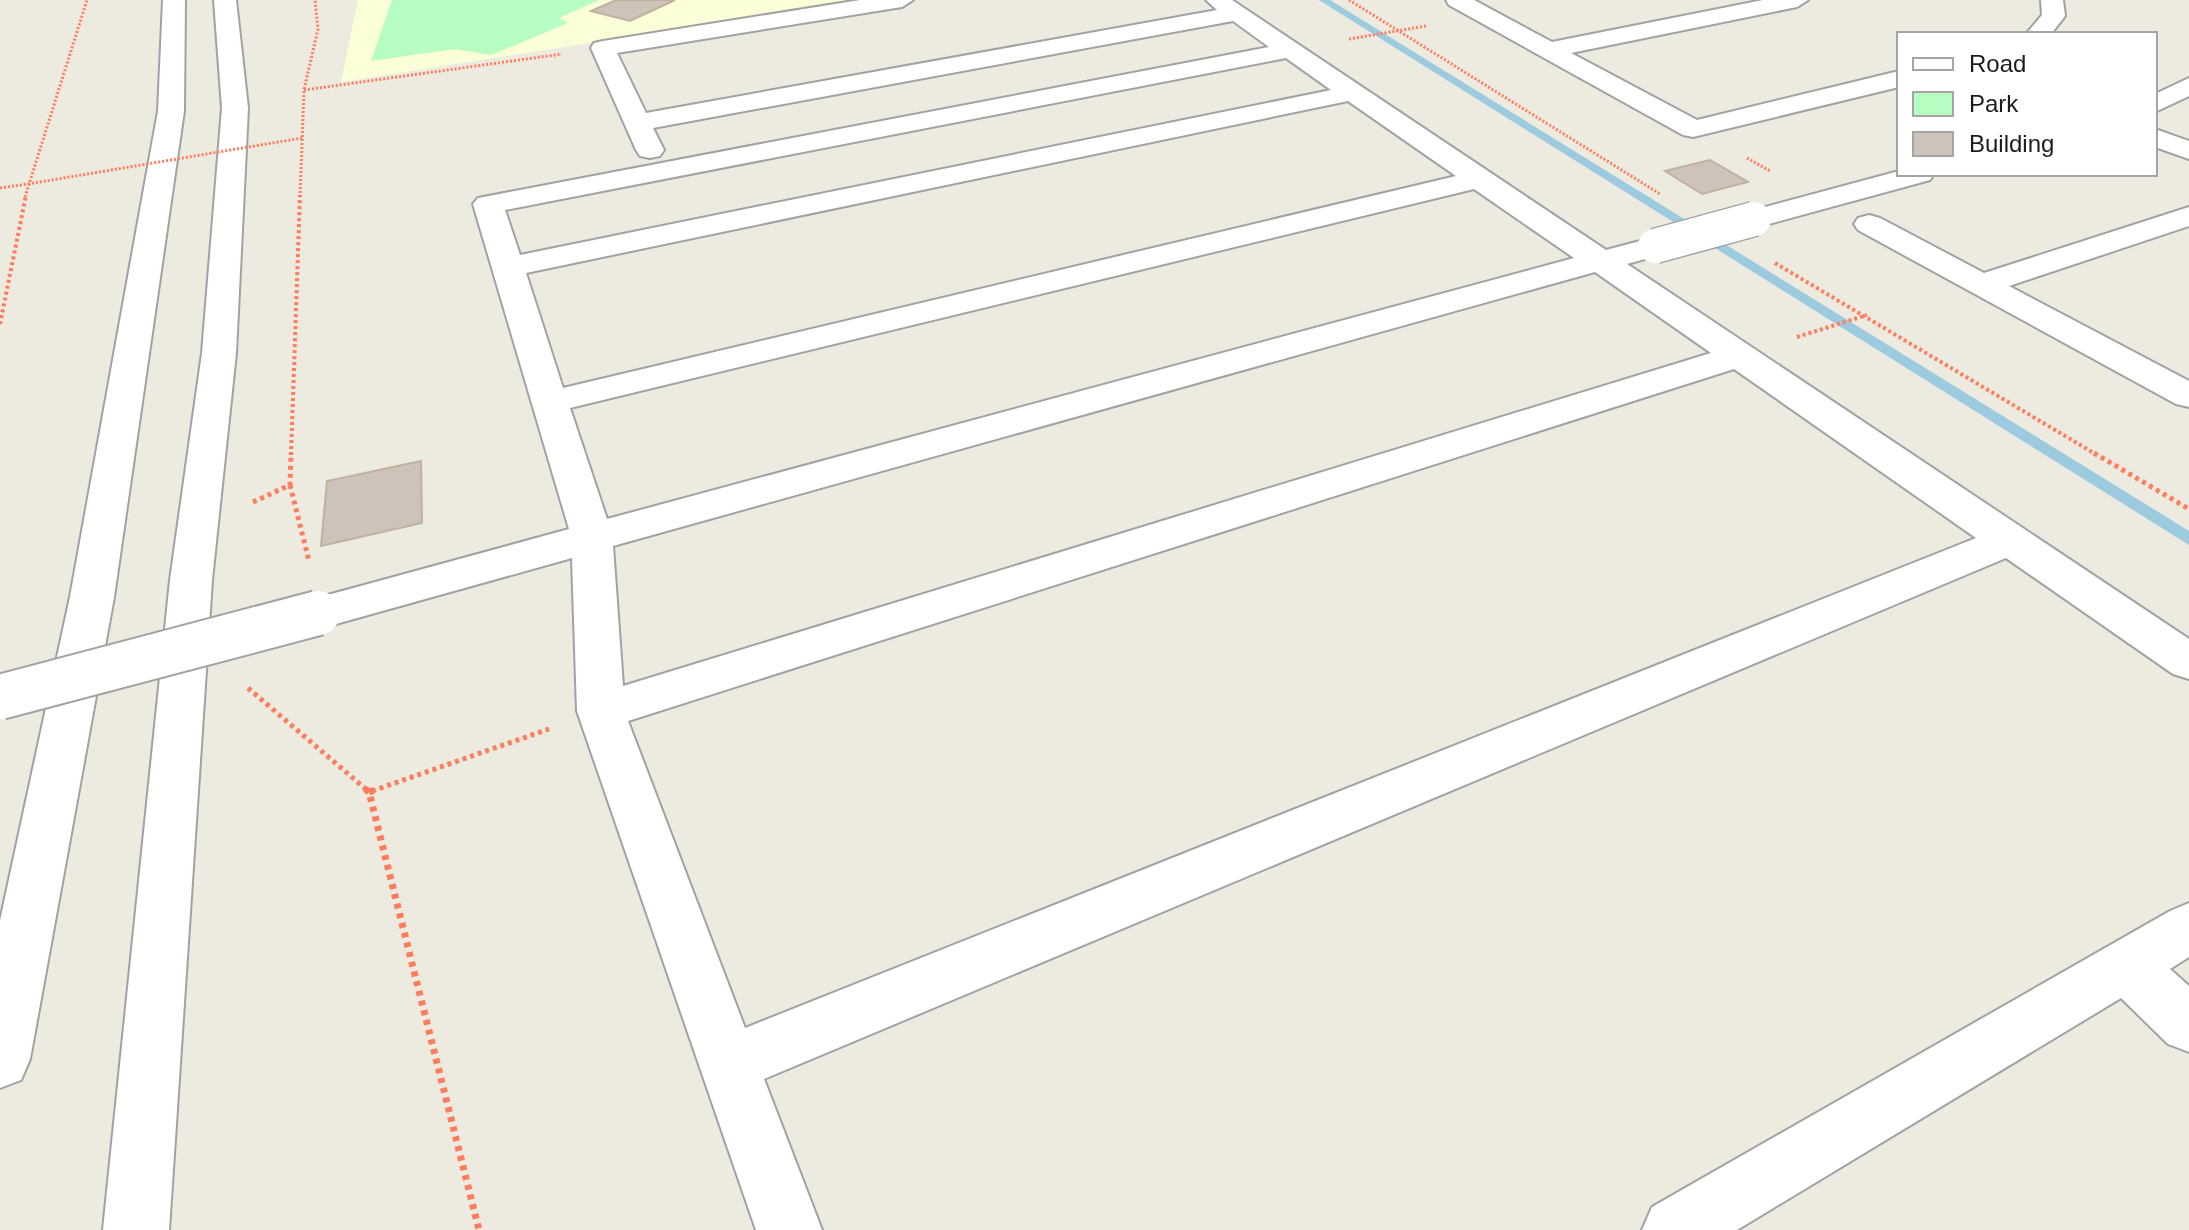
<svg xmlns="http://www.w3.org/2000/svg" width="2189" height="1230" font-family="Arial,sans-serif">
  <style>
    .education { fill: #fbffd7 }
    .park { fill: #b7fdc2 }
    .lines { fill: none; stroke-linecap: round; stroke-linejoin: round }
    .stream { fill: #9ccadf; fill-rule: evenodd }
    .building { fill: #cdc3b8; stroke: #c0b1a1; stroke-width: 2 }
    .minor-casing { stroke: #a2a2a2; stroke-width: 4 }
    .path-far3 { stroke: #ff7d5f; stroke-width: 3; stroke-dasharray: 2 2; stroke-linecap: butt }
    .path-far2 { stroke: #ff7d5f; stroke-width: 4; stroke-dasharray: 3 3; stroke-linecap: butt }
    .path-far1 { stroke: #ff7d5f; stroke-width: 5; stroke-dasharray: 4 4; stroke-linecap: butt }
    .path { stroke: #ff7d5f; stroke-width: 7; stroke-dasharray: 5 5; stroke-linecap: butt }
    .minor { fill: #fff; fill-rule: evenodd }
    .minor-bridge-far1-casing { stroke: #a2a2a2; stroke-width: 37; stroke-linecap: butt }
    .minor-bridge-casing { stroke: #a2a2a2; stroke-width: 48; stroke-linecap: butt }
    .path-bridge { stroke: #ff7d5f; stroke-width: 3; stroke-dasharray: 2 2; stroke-linecap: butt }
    .minor-bridge-far1 { stroke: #fff; stroke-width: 34 }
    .minor-bridge { stroke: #fff; stroke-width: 44 }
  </style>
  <rect width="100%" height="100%" fill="#edeadf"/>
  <!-- education -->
  <path class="education" d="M358,0H864L341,82Z"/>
  <!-- park -->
  <path class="park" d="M392,0H599L559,18L568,23L491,55L455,49L371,61Z"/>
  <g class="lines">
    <!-- stream -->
    <path class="stream" d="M1319,0H1330L2189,531V545Z"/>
  </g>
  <!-- building -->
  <g class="building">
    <path d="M616,0H675L630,21L591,11Z"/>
    <path d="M1710,160L1748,182L1702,194L1665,171Z"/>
    <path d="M421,461L422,523L321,546L327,481Z"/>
  </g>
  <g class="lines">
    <defs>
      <g id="minor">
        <path d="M163,0H185L184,111L114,597L30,1059L21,1080L0,1088V921L70,597L158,111Z"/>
        <path d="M214,0H236L248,108L236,353L212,580L169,1230H103L170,580L202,353L222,108Z"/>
        <path d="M860,0H913L902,7L617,53L646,113L1217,10L1206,0H1232L1606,250L1655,237L1666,239L1671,246L1666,253L1627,264L2189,639V679L2173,674L2006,558L764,1079L822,1230H756L577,711L572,558L318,629L302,624L296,613L302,602L569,529L473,204L478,198L1269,47L1233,21L653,128L664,150L660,156L650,158L640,156L636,150L591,48L594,43L603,41ZM1286,58L1331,90L520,255L505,210ZM1348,101L1456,176L563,388L526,273ZM1474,189L1574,258L607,519L570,408ZM1595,272L1711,353L623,686L613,546ZM1734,369L1976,538L745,1028L628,721Z"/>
        <path d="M1446,0H1474L1552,42L1763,0H1808L1797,7L1571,53L1697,120L1899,71V87L1693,137L1683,135L1449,5Z"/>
        <path d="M2041,0H2063L2065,16L2051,34H2026L2042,15Z"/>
        <path d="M2189,78V96L2155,112V94Z"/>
        <path d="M2155,129L2189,141V159L2155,147Z"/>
        <path d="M1899,171V174H1934L1930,180L1754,228L1743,225L1739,219L1743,213Z"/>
        <path d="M2189,207V226L2009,286L2189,381V407L2176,404L1858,230L1854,224L1858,218L1869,215L1880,218L1984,273Z"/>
        <path d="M2189,903V957L2170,969L2189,986V1052L2168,1044L2121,998L1737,1230H1642L1652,1207L2170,911Z"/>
      </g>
    </defs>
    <!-- minor casing -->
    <use href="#minor" class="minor-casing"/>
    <!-- path-far3 -->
    <g class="path-far3">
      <path d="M1349,0L1660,194"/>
      <path d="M1349,39L1426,26"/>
      <path d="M304,90L562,54"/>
      <path d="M1747,158L1770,171"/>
      <path d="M0,188L28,184"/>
      <path d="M25,197L87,0"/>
      <path d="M300,197L304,90L318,29L315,0"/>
    </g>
    <!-- path-far2 -->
    <g class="path-far2">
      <path d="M1775,263L2097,455"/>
      <path d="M0,324L26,195"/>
      <path d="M1797,337L1867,315"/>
      <path d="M291,455L300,195"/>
    </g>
    <!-- path-far1 -->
    <g class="path-far1">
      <path d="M2094,453L2189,509"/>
      <path d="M290,485L309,561"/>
      <path d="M253,502L290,485L291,453"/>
      <path d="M248,688L368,791"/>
      <path d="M372,791L549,729"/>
    </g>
    <!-- path -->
    <g class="path">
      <path d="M365,789L369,792L479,1230"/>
      <path d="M369,792L378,789"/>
    </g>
    <!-- minor -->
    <use href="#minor" class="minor"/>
    <defs>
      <path id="minor-bridge-far1" d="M1655,246L1754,219"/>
      <path id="minor-bridge" d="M0,697L318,613"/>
    </defs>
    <!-- minor-bridge-far1 casing -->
    <use href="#minor-bridge-far1" class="minor-bridge-far1-casing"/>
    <!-- minor-bridge casing -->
    <use href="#minor-bridge" class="minor-bridge-casing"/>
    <!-- path-bridge -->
    <path class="path-bridge" d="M28,184L302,138"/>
    <!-- minor-bridge-far1 -->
    <use href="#minor-bridge-far1" class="minor-bridge-far1"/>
    <!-- minor-bridge -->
    <use href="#minor-bridge" class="minor-bridge"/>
  </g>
  <!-- legend -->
  <rect x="1897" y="32" width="260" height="144" fill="#ffffff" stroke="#a4a4a4" stroke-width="2"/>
  <rect x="1913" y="58" width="40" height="12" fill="#ffffff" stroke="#a4a4a4" stroke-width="2"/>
  <text x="1969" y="72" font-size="24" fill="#1b1b1b">Road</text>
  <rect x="1913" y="92" width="40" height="24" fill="#b7fdc2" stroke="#a4a4a4" stroke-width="2"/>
  <text x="1969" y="112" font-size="24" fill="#1b1b1b">Park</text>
  <rect x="1913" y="132" width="40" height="24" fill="#cdc3b8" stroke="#a4a4a4" stroke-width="2"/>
  <text x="1969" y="152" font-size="24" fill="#1b1b1b">Building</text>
</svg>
